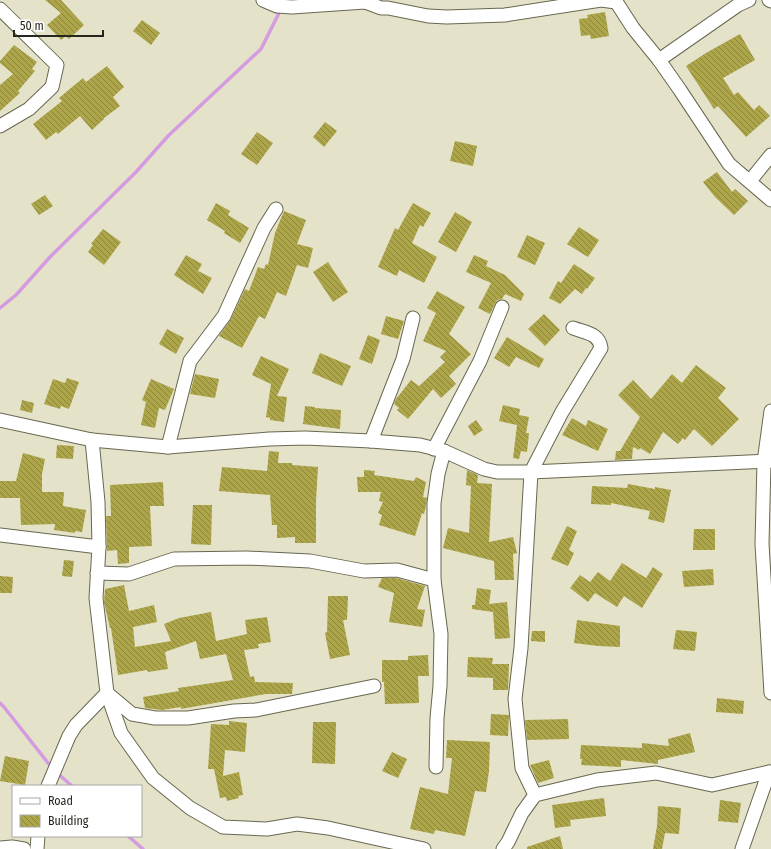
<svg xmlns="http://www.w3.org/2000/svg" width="771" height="849" font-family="'Fira Sans Condensed',sans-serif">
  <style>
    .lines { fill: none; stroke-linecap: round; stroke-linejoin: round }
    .stream { stroke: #d49be0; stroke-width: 3.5 }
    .building { fill: url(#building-back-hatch) }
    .minor-casing { stroke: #686750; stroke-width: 15 }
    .minor { stroke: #fff; stroke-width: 13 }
  </style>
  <defs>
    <pattern id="building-back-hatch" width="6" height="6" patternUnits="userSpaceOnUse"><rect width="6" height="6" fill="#aca549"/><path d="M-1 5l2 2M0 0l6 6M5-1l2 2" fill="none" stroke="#8c863c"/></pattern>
  </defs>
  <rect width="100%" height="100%" fill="#e4e3c9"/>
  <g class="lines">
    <!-- stream -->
    <g class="stream">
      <path d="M0,308L16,295L50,257L136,172L168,136L261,49L281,9"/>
      <path d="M0,703L4,707L52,768"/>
      <path d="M56,772L72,786"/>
      <path d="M128,836L143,849"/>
    </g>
  </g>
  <!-- building -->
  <g class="building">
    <path d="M45,0H61L84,25L69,39L66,36L61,40L47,25L61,13Z"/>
    <path d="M605,12L609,36L591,39L590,35L581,36L579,19L588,18L587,15Z"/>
    <path d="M142,20L160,33L151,45L133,31Z"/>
    <path d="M740,34L755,60L723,78L734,95L738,92L754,110L759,105L770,116L746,137L718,106L714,109L686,66L706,53Z"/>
    <path d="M14,45L37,62L32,69L35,71L18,91L20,93L0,111V85L13,74L0,63V61Z"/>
    <path d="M107,66L124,87L113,97L120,106L104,118V119L92,130L80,116L58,134L56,132L46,140L33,124L62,101L59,98L83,78L86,82Z"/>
    <path d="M325,122L337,131L324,147L313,137Z"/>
    <path d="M257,132L273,143L257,165L241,154Z"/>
    <path d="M455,141L477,146L473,166L450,161Z"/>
    <path d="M717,172L732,192L735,189L748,201L734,215L715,197L703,182Z"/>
    <path d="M45,195L53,206L39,215L31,204Z"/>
    <path d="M216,203L230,211L228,215L249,228L240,243L224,233L225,231L207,220Z"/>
    <path d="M413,203L431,213L423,227L420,225L412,243L437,257L424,283L399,270L397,276L378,267L395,228L398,230Z"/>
    <path d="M284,211L306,220L297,244L313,248L308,268L297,265L286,296L277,292L265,319L259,316L242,348L219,336L231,319L245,289L249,291L258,267L264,269L266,264L268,265L275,233Z"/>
    <path d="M455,212L472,222L456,252L438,242Z"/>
    <path d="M579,227L599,240L588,257L567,244Z"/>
    <path d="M103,229L121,242L104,265L88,252L93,245L91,244Z"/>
    <path d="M527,235L545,243L535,265L517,257Z"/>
    <path d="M186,255L202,264L198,271L212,278L203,294L174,275Z"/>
    <path d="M474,255L488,261L486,266L505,275L524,294L521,301L505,294L502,299L497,300L490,314L478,308L491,283L466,272Z"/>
    <path d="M328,262L348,292L333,302L313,272Z"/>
    <path d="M574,264L595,278L587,289L586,288L582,294L575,289L560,304L549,298L558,281L561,283Z"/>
    <path d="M437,291L465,307L449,334L471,354L449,376L456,384L441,398L433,389L408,419L397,410L399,408L394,404L396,399L411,380L419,386L445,362L440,357L446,351L423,341L436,313L427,308Z"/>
    <path d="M544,314L560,330L545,346L528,329Z"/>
    <path d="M386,316L404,321L398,339L381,334Z"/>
    <path d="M167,329L184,338L176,354L159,344Z"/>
    <path d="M368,335L380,340L372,364L359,359Z"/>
    <path d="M507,337L544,359L539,368L516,357L509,367L494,358Z"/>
    <path d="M320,353L351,366L342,386L312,373Z"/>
    <path d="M261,356L289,369L277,396L287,397L284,422L270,420V418L266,417L271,384L252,375Z"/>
    <path d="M696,365L726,388L718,398L739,419L712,446L694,429L685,440L683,438L678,444L663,432L650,454L640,448L639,450L633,447L632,459L615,460L616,451H620L640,417L618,395L633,380L651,399L672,374L682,383Z"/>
    <path d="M195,374L219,379L215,398L190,394Z"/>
    <path d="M67,378L79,382L69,409L61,406L60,409L44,404L53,379L65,383Z"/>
    <path d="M151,379L174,389L165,410L159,408L155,428L141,425L146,402L142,400Z"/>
    <path d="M22,400L34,403L32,413L20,410Z"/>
    <path d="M503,405L520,409L519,415L529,417L526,433H529L527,452L521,451L519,459L513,458L517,425L499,421Z"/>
    <path d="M305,406L315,407V408L341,410L340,429L303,424Z"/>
    <path d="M572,418L586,426L588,420L608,429L598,451L562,435Z"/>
    <path d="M476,420L483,430L474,436L468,426Z"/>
    <path d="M57,445L74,446L73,459L56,458Z"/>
    <path d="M269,451L279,452L278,463H292V465L318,467L316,501V543H295V537L277,538V525H272L270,495L219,491L222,467L267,471Z"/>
    <path d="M23,453L45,459L42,474V492H64L63,506L86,510L82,532L75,531V533L54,530L55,524L21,525L20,498H0V481H16Z"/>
    <path d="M364,470L375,471L374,475L414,481L416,477L426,482L423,497L427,498L426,506L424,514L422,513L415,536L379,525L382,515L378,513L383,502L379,501L381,492H358L357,477H364Z"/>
    <path d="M467,470L478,475L477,483L492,484L489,542L513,537L517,553L513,554L514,580H495L494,561L443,548L448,528L469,533L471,486L466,485Z"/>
    <path d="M163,482L164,506H150L152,546L129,547V563L118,564L117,550L107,551L106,516H111L110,485Z"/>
    <path d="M628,484L655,489V487L671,490L664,523L648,519L650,511L611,503V505L591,504L592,486L627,488Z"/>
    <path d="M193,505H212L211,545L191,544Z"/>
    <path d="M567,526L577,531L569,550L574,553L568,566L551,559Z"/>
    <path d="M694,529H715V550H693Z"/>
    <path d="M64,560L74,561L72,577L62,576Z"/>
    <path d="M622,563L646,578L653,567L663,574L642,608L624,596L617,607L595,593L588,602L570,588L580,575L590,582L598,572L610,581Z"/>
    <path d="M713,569L714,585L684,587L682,571Z"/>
    <path d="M0,576L13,577L12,593H0Z"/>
    <path d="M382,578H396L425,586L417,609L425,610L422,627L389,622L394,593L378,587Z"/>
    <path d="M124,585L129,611L154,605L157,622L133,627L135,647L171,641L164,624L179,618L211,612L216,641L247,634L245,620L267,617L271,642L258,644L259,648L244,650L250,677L254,676L255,682L293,683L292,694H266L181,709V707L162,710L145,708L143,697L179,691L178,688L233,680L226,654L200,659L196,641L165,652L168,669L148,672L147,670L118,675L111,628H110L104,602L105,589Z"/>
    <path d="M477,588L491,590L489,604L507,602L510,638L495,639L493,612L472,609V605H475Z"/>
    <path d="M328,596H348L347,620H343L350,655L330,659L325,633L327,632Z"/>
    <path d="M577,620L620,626V647L598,646L574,643Z"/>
    <path d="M676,630L697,632L695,651L673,649Z"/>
    <path d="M532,631H545V642L531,641Z"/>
    <path d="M428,655L429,676H418L419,703L385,704L384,682H382V660H408V656Z"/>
    <path d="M468,657L493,658L492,664H509L508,690H493V678L467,677Z"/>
    <path d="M717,698L744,701L743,714L716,712Z"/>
    <path d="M491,714L509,715L508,736L490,735Z"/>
    <path d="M568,719L569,739L527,740L525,720Z"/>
    <path d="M229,721L247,723L245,752L225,750L223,776L239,772L243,795L238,796L239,798L227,801L226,797L220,798L214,769H208L211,724L229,725Z"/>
    <path d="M313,722H336L335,764L312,763Z"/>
    <path d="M690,733L695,752L658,760V764L621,760V767L581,765L582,759H580L581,745L642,748V743L669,746L668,739Z"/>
    <path d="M447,740L490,742L489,771L486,792L475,791L465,836L435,830L434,834L410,829L420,787L448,794L452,758H446Z"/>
    <path d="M392,752L407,759L398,778L382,771Z"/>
    <path d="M5,756L29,761L25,785L0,781Z"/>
    <path d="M549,760L554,778L538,783L530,765Z"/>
    <path d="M604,798L606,816L570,820L571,826L555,828L552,805Z"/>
    <path d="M720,800L741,803L738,823L718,821Z"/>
    <path d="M658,806L681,808L679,834L665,833L662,849H653L657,826Z"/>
    <path d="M560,836L563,849H527V847Z"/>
  </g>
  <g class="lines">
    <defs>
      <g id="minor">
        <path d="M263,0L277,6L292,7L365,2L381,8H388L428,16L447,17L505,15L601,0L616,2"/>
        <path d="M615,0L633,28L659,60L680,90L729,164L771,200"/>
        <path d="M769,0L771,1"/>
        <path d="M0,9L57,65L52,87L29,109L0,126"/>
        <path d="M659,60L738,5L749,0"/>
        <path d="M750,181L771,155"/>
        <path d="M771,411L764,462L762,544L771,693"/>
        <path d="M0,420L92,440L168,447L269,439L305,438L371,441L420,445L444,451L484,469L497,472H531L771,461"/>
        <path d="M371,441L403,359L413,318"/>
        <path d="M168,447L190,361L224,316L264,228L276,209"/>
        <path d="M434,449L480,361L502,307"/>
        <path d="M0,535L99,547"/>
        <path d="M97,573L129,574L174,559L247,558L310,561L364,571L397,570L434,580"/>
        <path d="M107,693L121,733L153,778L190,808L223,827L267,829L297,824L328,828L424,849"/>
        <path d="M108,694L132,714L155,718H188L234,711L256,710L374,686"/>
        <path d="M436,767L437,718L440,686L441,634L434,580V503L438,474L444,451"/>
        <path d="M48,786L69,736L76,725L107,693L96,598L99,547L98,502L92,440"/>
        <path d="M535,795L522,768L515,699L521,648L531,472L562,412L601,348C599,333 586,333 573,328"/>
        <path d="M0,848L12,847L24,849"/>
        <path d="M37,849L38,836"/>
        <path d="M503,849L508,842L522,813L535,795L597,780L656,773L712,785L769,772"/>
        <path d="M742,849L769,772"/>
      </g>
    </defs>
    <!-- minor casing -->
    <use href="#minor" class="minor-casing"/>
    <!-- minor -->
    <use href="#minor" class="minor"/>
  </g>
  <!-- legend -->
  <rect x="12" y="785" width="130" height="52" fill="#ffffff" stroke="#a9a8a5"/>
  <rect x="20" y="798" width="20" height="6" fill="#ffffff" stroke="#a9a8a5"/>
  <text x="48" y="805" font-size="12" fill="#27261d">Road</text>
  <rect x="20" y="815" width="20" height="12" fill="url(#building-back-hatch)" stroke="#a9a8a5"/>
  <text x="48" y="825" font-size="12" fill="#27261d">Building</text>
  <!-- scale -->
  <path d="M14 30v6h89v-6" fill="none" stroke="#27261d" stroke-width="2"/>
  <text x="20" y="30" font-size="12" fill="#27261d" stroke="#ffffff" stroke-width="3" paint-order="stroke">50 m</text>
</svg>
